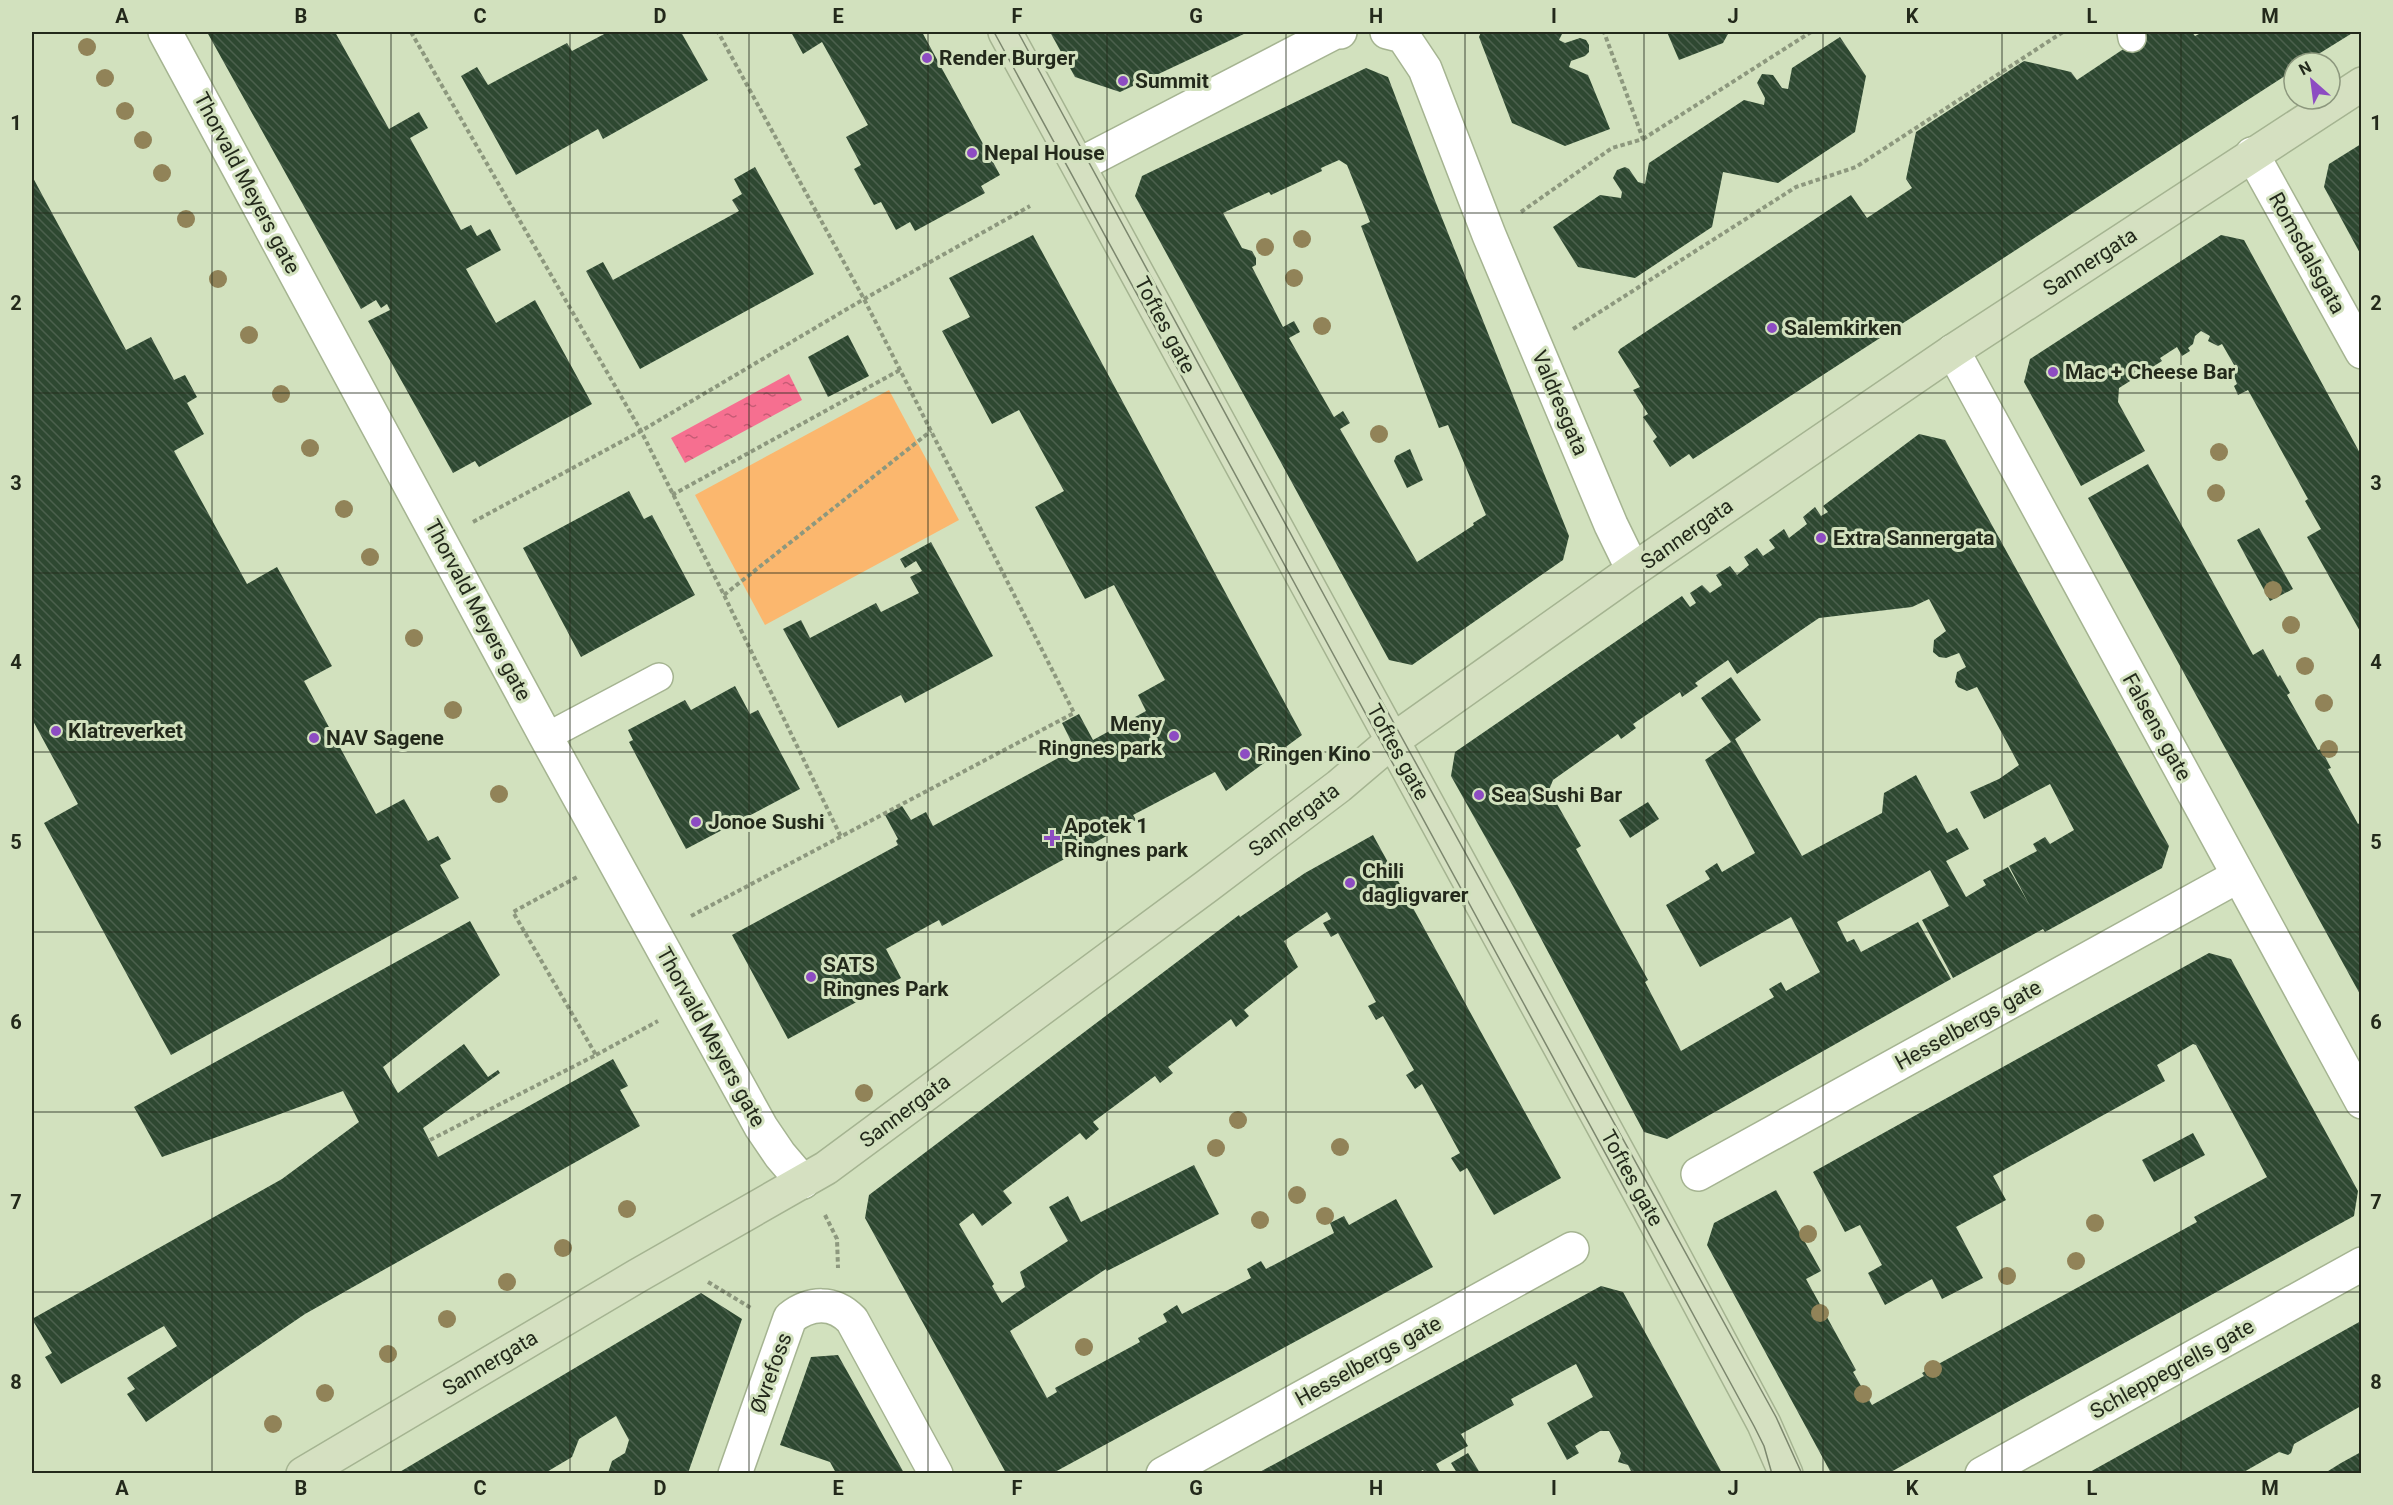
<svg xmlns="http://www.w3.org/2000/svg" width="2393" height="1505" font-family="Roboto,sans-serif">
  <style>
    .green { fill: #fbb76e }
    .water { fill: url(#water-ripples) }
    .building { fill: url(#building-back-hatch); fill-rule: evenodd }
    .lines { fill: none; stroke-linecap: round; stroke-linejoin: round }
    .lane-casing { stroke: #a5b491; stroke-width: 30 }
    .street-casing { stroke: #a5b491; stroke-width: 36 }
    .secondary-casing { stroke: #a5b491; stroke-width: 36 }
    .path { stroke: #8d987e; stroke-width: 4; stroke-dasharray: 4.5 3; stroke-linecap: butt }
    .lane { stroke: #fff; stroke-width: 27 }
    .street { stroke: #fff; stroke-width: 33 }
    .secondary { stroke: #d5e0c1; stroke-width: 33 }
    .tram { stroke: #7c876e; stroke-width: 1.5 }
    .tree { fill: #918358 }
    .grid { fill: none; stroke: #23291b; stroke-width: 1.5; stroke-opacity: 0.55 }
    .poi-dot { fill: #8d4cc2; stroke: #d2e1be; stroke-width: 2 }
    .labels { text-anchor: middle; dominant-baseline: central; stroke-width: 6; stroke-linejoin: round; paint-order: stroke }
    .poi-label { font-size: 21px; font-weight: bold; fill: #23291b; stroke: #d2e1be; text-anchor: start }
    .street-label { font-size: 21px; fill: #23291b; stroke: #d2e1be }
    .neatline { fill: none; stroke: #23291b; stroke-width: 2 }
    .grid-label { font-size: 20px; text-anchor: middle; font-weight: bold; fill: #23291b }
  </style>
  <defs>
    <pattern id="water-ripples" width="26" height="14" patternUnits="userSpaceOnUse" patternTransform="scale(1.5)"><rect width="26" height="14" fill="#f66f90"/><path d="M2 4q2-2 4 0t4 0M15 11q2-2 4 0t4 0" fill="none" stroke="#c75b75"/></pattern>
    <pattern id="building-back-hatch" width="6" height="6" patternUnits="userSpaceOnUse" patternTransform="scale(1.5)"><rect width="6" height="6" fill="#2e4831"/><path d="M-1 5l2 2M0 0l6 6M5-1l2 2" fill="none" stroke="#4b604d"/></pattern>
  </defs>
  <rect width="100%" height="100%" fill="#d2e1be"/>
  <!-- green -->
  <path class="green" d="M889,390L959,520L765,625L695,495Z"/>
  <!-- water -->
  <path class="water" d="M789,374L802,400L685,463L671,438Z"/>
  <!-- building -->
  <g class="building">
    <path d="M207,32H335L389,129L419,112L428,128L410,138L461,230L471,225L477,236L490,229L501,250L466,269L496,323L535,300L592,404L479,467L475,461L453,473L368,321L390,310L387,304L381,308L376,300L361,309Z"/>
    <path d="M608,32H681L708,80L603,139L598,129L516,175L461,76L477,67L488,85L567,43L572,51Z"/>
    <path d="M791,32H922L1000,175L981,186L985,193L915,231L910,222L896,230L881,202L874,205L854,169L861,165L846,137L868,125L822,42L803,54Z"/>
    <path d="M1050,32H1248L1120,92L1075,77Z"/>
    <path d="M1481,32H1563L1559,40L1565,43L1580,38L1586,40L1589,45V52L1585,56L1571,61L1569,67L1588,75L1610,129L1565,146L1512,123L1479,37Z"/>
    <path d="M1667,32H1729L1723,43L1679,60Z"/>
    <path d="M2145,32H2192L2195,36L2203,32H2354L2304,63H2294V70L2240,105L1693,459L1689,454L1670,467L1653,441L1657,437L1643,417L1648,414L1633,390L1640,387L1618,352L1620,349L1851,195L1867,218L1912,188L1906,179L1916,132L2024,61L2071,72L2077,80L2146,34Z"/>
    <path d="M1840,37L1866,76L1855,132L1778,183L1723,172L1712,227L1635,278L1578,267L1553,227L1600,195L1621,198L1622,192L1613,178L1617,170L1625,167L1629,169L1638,182L1645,184L1649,163L1744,100L1764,105L1765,98L1757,83L1762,74L1773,75L1782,88L1788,89L1792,68Z"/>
    <path d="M1366,68L1388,77L1434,198L1569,536L1563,560L1412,665L1389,660L1135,196L1142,176ZM1339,160L1347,165L1370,222L1361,226L1439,428L1448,425L1486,515L1473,523L1474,525L1417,562L1340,429L1350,423L1343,411L1334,417L1289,338L1300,332L1294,321L1283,327L1252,267L1256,265V258L1252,251L1242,248L1223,213L1269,192L1271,195L1322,171L1321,168Z"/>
    <path d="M2361,144V255L2324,187L2329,164Z"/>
    <path d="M755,167L814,274L640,369L586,271L603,262L613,280L739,211L732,200L742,194L734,179Z"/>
    <path d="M32,176L126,350L151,337L174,380L185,375L197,397L187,403L204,434L174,451L247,584L277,567L332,666L304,681L376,814L404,799L428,841L438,836L451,859L440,865L459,898L171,1055L44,823L78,804L32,719Z"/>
    <path d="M1033,235L1302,735L1226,791L1215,772L1133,815L1136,820L942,926L939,920L886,949L901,978L788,1039L732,935L898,845L896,841L898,839L885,815L902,806L911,820L926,812L933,826L1075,749L1062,723L1079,714L1093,740L1146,711L1138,695L1165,680L1114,585L1085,599L1035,507L1064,491L1019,410L992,424L942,331L970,317L949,278Z"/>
    <path d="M2221,235L2244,240L2361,455V633L2307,537L2321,529L2305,501L2308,499L2248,390L2238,395L2234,386L2237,384L2234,376L2237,370L2222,344L2218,346L2208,341L2210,336L2201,331L2195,336L2193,344L2188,348L2190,351L2182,356L2177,347L2160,358L2162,361L2119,388L2118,402L2145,451L2081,486L2024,382L2030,359Z"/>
    <path d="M848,335L869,376L828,397L808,357Z"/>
    <path d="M1919,434L1945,440L2169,846L2162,868L2045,932L2043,929L1953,978L1922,920L1949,906L1930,870L1837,922L1847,942L1854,939L1861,952L1918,922L1951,979L1667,1139L1644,1132L1514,888L1451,776L1455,752L1682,596L1690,607L1696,603L1690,593L1702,585L1710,593L1722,585L1716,575L1730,566L1737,575L1749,565L1744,557L1757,548L1763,556L1775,548L1769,540L1784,529L1789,538L1807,524L1803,517L1815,507L1821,516L1828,512L1823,506ZM1929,599L1946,631L1934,640L1933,652L1939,657L1946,658L1959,653L1966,667L1957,672L1955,682L1958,687L1967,691L1977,687L2019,765L1999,779L1970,792L1984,819L2050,784L2074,830L2050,844L2045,837L2033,844L2037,851L2009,866L2030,906L2008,867L1983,880L1986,885L1966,897L1946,861L1969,849L1957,828L1947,833L1916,775L1884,793L1882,813L1802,856L1735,739L1761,720L1731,677L1701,698L1731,742L1705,760L1755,853L1722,872L1717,863L1705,871L1710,879L1666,905L1700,967L1791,917L1820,972L1786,991L1781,982L1769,989L1774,997L1681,1051L1645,982L1648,980L1576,849L1581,846L1549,790L1553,780L1618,734L1621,739L1636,728L1633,724L1680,692L1682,697L1698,686L1695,683L1728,660L1737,674L1819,618L1912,607Z"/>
    <path d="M1410,449L1423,480L1407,488L1394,461L1396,456Z"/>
    <path d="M2148,464L2253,655L2263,649L2278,677L2280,675L2290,693L2287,695L2318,750L2321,749L2331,768L2328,769L2358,824L2361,822V996L2088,498Z"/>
    <path d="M629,491L644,519L652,515L695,595L581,657L523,548Z"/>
    <path d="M2259,528L2293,589L2270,601L2237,540Z"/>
    <path d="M931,542L993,656L905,703L901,695L838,728L783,629L801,620L810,638L876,603L881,612L919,593L910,577L922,571L916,561L905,568L900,559Z"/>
    <path d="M735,686L750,714L758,710L800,789L686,849L629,742L633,740L628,730L685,700L691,710Z"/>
    <path d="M1648,802L1659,819L1630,838L1619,820Z"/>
    <path d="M1373,835L1561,1178L1494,1215L1467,1168L1460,1172L1451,1158L1460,1153L1422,1084L1415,1089L1406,1075L1414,1070L1383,1016L1376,1020L1368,1006L1376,1002L1338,933L1331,937L1323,923L1331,919L1327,912L1284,941L1298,967L1244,1010L1249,1016L1236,1027L1231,1019L1168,1067L1173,1073L1160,1083L1155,1076L1093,1122L1099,1129L1086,1140L1080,1133L1003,1191L1012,1203L982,1226L973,1213L959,1224L994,1284L992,1286L1002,1303L1025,1287L1020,1272L1068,1241L1049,1207L1068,1196L1081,1222L1194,1165L1219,1214L1107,1271L1106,1269L1010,1331L1047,1398L1057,1392L1055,1388L1140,1342L1138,1338L1167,1322L1163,1314L1177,1305L1182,1314L1251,1278L1247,1269L1261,1261L1266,1269L1334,1233L1330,1223L1344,1216L1349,1225L1396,1199L1433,1267L1053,1473H1006L865,1218L869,1195L1239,915L1240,917L1305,873Z"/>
    <path d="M470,921L500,975L383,1067L398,1093L464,1044L488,1077L498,1070L500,1073L423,1128L438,1157L613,1059L628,1086L620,1090L640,1126L305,1314L146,1422L127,1394L135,1389L127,1378L177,1346L164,1326L61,1384L45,1357L52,1353L32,1319L282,1179L359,1122L343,1091L162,1157L134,1107Z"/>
    <path d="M2209,953L2231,959L2358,1191L2354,1216L1889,1473H1831L1707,1245L1714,1223L1776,1190L1821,1271L1806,1279L1856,1370L1853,1372L1872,1405L1924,1376L1922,1373L2197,1222L2194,1217L2267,1177L2196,1045L2193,1044L2157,1065L2165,1081L1993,1176L2006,1200L1956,1227L1983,1278L1942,1299L1932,1279L1885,1305L1868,1273L1882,1265L1860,1225L1845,1232L1813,1172Z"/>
    <path d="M2193,1133L2205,1155L2154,1182L2142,1160Z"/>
    <path d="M1601,1286L1623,1292L1722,1473H1632L1628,1465L1618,1462L1621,1453L1609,1431H1600L1575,1446L1579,1453L1567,1460L1547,1423L1593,1397L1576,1364L1511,1399L1514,1405L1461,1434L1468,1446L1436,1464L1441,1473H1425L1423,1470L1417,1473H1258Z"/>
    <path d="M701,1293L742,1319L688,1473H608L612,1461L625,1453L629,1440L616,1416L579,1439L572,1457L545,1473H398Z"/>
    <path d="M2361,1321V1406L2294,1444L2291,1453L2288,1455L2279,1452L2242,1473H2088Z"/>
    <path d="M838,1355L904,1473H836L830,1462L780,1445L811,1357Z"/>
    <path d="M2361,1452V1473H2325L2341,1463Z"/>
    <path d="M1468,1453L1480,1473H1457L1451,1463Z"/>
  </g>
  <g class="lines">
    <defs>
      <g id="lane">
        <path d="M2131,32L2132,38"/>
        <path d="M546,737L659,677"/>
      </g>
      <g id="street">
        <path d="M165,32L546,737L761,1127L780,1155L803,1182"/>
        <path d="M1387,32L1403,36L1425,69L1489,235L1611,525L1633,570"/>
        <path d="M2252,154L2362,352"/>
        <path d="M1079,165L1335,32H1340"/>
        <path d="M1953,351L2362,1102"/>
        <path d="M1698,1174L2238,876"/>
        <path d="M735,1474L790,1318C810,1302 834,1301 852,1320L936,1474"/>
        <path d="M1163,1474L1572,1249"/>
        <path d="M1982,1474L2362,1264"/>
      </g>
      <g id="secondary">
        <path d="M1005,32L1646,1204L1764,1424L1786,1474"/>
        <path d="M303,1474L637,1276L826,1168L1207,886L1339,786L1392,741L1633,570L1953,351L2362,84"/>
      </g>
    </defs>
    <!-- lane casing -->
    <use href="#lane" class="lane-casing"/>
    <!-- street casing -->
    <use href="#street" class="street-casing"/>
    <!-- secondary casing -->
    <use href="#secondary" class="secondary-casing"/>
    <!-- path -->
    <g class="path">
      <path d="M411,32L641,431L724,595L841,837"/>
      <path d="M1643,139L1811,32"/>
      <path d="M1521,212L1612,148L1643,139L1604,32"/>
      <path d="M1573,329L1796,187L1856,167L2063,32"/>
      <path d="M672,495L900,370"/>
      <path d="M473,522L641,431L864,299L1030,206"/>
      <path d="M724,595L931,431"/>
      <path d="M691,916L1074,713L864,299L718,32"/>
      <path d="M596,1055L658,1021"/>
      <path d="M430,1140L596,1055L513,912L577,877"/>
      <path d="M825,1215L837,1239L838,1268"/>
      <path d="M708,1282L751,1308"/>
    </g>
    <!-- lane -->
    <use href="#lane" class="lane"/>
    <!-- street -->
    <use href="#street" class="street"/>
    <!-- secondary -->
    <use href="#secondary" class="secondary"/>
    <!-- tram -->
    <g class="tram">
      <path d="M994,32L1754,1426L1764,1446L1772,1474"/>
      <path d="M1018,32L1374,687L1776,1417L1802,1474"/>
    </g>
  </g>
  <!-- trees -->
  <g class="tree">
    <circle cx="87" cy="47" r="9"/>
    <circle cx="105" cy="78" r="9"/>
    <circle cx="125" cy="111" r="9"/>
    <circle cx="143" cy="140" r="9"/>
    <circle cx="162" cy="173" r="9"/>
    <circle cx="186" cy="219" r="9"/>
    <circle cx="1302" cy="239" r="9"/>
    <circle cx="1265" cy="247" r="9"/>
    <circle cx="1294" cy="278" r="9"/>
    <circle cx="218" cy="279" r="9"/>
    <circle cx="1322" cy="326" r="9"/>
    <circle cx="249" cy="335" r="9"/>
    <circle cx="281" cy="394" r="9"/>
    <circle cx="1379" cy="434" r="9"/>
    <circle cx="310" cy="448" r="9"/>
    <circle cx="2219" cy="452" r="9"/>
    <circle cx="2216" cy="493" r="9"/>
    <circle cx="344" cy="509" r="9"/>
    <circle cx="370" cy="557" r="9"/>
    <circle cx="2273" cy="590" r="9"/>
    <circle cx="2291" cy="625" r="9"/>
    <circle cx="414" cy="638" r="9"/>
    <circle cx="2305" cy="666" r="9"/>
    <circle cx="2324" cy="703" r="9"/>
    <circle cx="453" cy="710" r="9"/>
    <circle cx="2329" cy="749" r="9"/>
    <circle cx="499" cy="794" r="9"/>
    <circle cx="864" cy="1093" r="9"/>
    <circle cx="1238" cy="1120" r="9"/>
    <circle cx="1340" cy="1147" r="9"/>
    <circle cx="1216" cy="1148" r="9"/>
    <circle cx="1297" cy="1195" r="9"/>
    <circle cx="627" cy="1209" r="9"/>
    <circle cx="1325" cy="1216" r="9"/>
    <circle cx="1260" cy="1220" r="9"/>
    <circle cx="2095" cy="1223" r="9"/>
    <circle cx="1808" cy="1234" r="9"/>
    <circle cx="563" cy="1248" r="9"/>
    <circle cx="2076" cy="1261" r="9"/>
    <circle cx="2007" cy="1276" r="9"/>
    <circle cx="507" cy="1282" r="9"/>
    <circle cx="1820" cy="1313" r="9"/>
    <circle cx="447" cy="1319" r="9"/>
    <circle cx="1084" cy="1347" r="9"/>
    <circle cx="388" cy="1354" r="9"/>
    <circle cx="1933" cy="1369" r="9"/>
    <circle cx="325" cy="1393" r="9"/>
    <circle cx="1863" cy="1394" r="9"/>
    <circle cx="273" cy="1424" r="9"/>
  </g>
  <!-- grid -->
  <path class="grid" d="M212,32V1474M391,32V1474M570,32V1474M749,32V1474M928,32V1474M1107,32V1474M1286,32V1474M1465,32V1474M1644,32V1474M1823,32V1474M2002,32V1474M2181,32V1474M32,213H2362M32,393H2362M32,573H2362M32,752H2362M32,932H2362M32,1112H2362M32,1292H2362"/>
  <!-- markers -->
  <g class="poi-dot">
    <circle cx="927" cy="58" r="6"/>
    <circle cx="1123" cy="81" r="6"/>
    <circle cx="972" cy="153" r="6"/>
    <circle cx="1772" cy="328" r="6"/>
    <circle cx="2053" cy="372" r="6"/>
    <circle cx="1821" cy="538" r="6"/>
    <circle cx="56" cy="731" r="6"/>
    <circle cx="1174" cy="736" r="6"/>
    <circle cx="314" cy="738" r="6"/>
    <circle cx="1245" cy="754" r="6"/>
    <circle cx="1479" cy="795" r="6"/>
    <circle cx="696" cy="822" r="6"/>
    <path d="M1049 829h6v6h6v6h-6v6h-6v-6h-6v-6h6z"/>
    <circle cx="1350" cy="883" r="6"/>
    <circle cx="811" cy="977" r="6"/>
  </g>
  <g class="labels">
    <!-- poi labels -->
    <g class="poi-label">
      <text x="939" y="58">Render Burger</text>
      <text x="1135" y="81">Summit</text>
      <text x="984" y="153">Nepal House</text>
      <text x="1784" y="328">Salemkirken</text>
      <text x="2065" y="372">Mac + Cheese Bar</text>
      <text x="1833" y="538">Extra Sannergata</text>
      <text x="1162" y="724" text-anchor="end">Meny<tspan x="1162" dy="24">Ringnes park</tspan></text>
      <text x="68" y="731">Klatreverket</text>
      <text x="326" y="738">NAV Sagene</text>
      <text x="1257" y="754">Ringen Kino</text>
      <text x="1491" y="795">Sea Sushi Bar</text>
      <text x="708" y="822">Jonoe Sushi</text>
      <text x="1064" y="826">Apotek 1<tspan x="1064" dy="24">Ringnes park</tspan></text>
      <text x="1362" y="871">Chili<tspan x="1362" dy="24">dagligvarer</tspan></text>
      <text x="823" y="965">SATS<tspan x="823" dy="24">Ringnes Park</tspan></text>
    </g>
    <!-- street labels -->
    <g class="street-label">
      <text transform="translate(247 183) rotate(62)">Thorvald Meyers gate</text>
      <text transform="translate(2307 253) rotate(61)">Romsdalsgata</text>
      <text transform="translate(2090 262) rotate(-33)">Sannergata</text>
      <text transform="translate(1165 325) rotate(62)">Toftes gate</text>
      <text transform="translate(1560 403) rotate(67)">Valdresgata</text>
      <text transform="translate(1687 534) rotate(-35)">Sannergata</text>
      <text transform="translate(478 610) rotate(62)">Thorvald Meyers gate</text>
      <text transform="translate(2157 727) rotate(61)">Falsens gate</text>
      <text transform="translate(1398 752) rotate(61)">Toftes gate</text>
      <text transform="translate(1294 820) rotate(-37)">Sannergata</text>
      <text transform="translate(1968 1025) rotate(-29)">Hesselbergs gate</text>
      <text transform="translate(711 1037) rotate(61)">Thorvald Meyers gate</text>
      <text transform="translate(905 1111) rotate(-37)">Sannergata</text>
      <text transform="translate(1632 1178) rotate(61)">Toftes gate</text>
      <text transform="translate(1368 1361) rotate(-29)">Hesselbergs gate</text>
      <text transform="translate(490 1363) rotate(-31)">Sannergata</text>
      <text transform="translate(2172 1369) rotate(-29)">Schleppegrells gate</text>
      <text transform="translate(771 1373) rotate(-70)">Øvrefoss</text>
    </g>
  </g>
  <!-- border -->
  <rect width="2393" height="1505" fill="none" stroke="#d2e1be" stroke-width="66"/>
  <!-- north arrow -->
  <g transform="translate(2312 81) rotate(332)"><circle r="28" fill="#d2e1be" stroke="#8c977d" stroke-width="1.5"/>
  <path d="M0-4.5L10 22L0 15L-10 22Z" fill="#8d4cc2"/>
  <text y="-9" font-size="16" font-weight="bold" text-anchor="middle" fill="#23291b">N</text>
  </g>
  <rect x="33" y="33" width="2327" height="1439" class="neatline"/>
  <g class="grid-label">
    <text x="122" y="23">A</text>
    <text x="301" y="23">B</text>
    <text x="480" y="23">C</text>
    <text x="660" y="23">D</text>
    <text x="838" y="23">E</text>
    <text x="1017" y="23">F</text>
    <text x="1196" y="23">G</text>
    <text x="1376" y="23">H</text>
    <text x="1554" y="23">I</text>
    <text x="1733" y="23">J</text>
    <text x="1912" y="23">K</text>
    <text x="2092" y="23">L</text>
    <text x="2270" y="23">M</text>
    <text x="16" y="130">1</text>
    <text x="2376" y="130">1</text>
    <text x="16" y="310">2</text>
    <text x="2376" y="310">2</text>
    <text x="16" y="490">3</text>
    <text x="2376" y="490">3</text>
    <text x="16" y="669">4</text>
    <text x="2376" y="669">4</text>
    <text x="16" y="849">5</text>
    <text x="2376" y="849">5</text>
    <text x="16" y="1029">6</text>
    <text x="2376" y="1029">6</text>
    <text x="16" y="1209">7</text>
    <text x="2376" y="1209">7</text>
    <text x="16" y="1389">8</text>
    <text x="2376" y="1389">8</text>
    <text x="122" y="1495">A</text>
    <text x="301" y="1495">B</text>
    <text x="480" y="1495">C</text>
    <text x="660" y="1495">D</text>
    <text x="838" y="1495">E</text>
    <text x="1017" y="1495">F</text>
    <text x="1196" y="1495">G</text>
    <text x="1376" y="1495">H</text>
    <text x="1554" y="1495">I</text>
    <text x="1733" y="1495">J</text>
    <text x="1912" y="1495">K</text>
    <text x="2092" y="1495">L</text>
    <text x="2270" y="1495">M</text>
  </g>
</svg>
